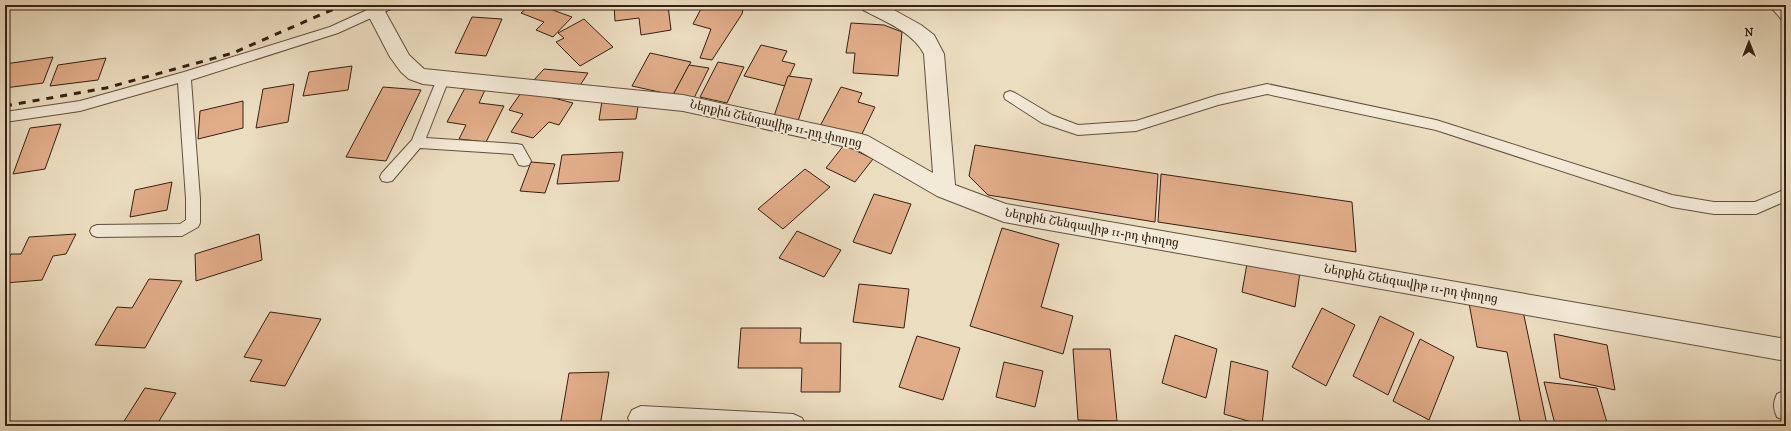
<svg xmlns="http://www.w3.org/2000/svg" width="1791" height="431" font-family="'IM FELL DW Pica','Noto Serif Armenian',serif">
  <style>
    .building { fill: #e1ac88; stroke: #352013 }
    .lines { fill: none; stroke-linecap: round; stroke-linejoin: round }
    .service-casing { stroke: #624f3e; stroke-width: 2 }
    .minor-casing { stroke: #624f3e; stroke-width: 2 }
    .service { fill: #f2e9d6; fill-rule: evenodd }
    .minor { fill: #f2e9d6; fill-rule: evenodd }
    .rail { stroke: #352013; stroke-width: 3; stroke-dasharray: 7 7; stroke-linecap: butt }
    .labels { text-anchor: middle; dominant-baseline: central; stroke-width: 3.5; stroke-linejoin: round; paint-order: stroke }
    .street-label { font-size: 12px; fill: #352013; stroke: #f2e9d6 }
  </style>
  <rect width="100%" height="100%" fill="#ebddc0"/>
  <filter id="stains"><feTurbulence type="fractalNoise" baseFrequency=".005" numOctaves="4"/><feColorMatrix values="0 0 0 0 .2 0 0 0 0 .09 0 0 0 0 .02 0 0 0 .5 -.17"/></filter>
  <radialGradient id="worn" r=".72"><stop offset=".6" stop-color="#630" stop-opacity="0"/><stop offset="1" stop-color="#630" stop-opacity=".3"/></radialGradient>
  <!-- building -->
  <g class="building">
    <path d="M530,5H553L550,9L572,17L553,37L536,30L544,22L521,13Z"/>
    <path d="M614,5H668L671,30L641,35L639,18L615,21Z"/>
    <path d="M703,5H744L742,14L712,60L700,58L711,29L693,24Z"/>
    <path d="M472,17L502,19L486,56L455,53Z"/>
    <path d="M584,19L613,47L580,66L556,42L564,38L558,33Z"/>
    <path d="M851,23L884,25L902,32L898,76L853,73L855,53H846Z"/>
    <path d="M761,45L787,51L782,61L795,64L785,86L744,76Z"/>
    <path d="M650,53L691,62L673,95L632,86Z"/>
    <path d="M53,57L43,83L5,88V64Z"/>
    <path d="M106,58L98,80L50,86L58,65Z"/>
    <path d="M718,62L744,67L727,103L700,97Z"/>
    <path d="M689,65L709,68L693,100L673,95Z"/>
    <path d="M352,66L348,90L303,96L309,72Z"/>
    <path d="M544,69L588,73L579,87L533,81Z"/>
    <path d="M788,76L812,79L798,121L774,116Z"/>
    <path d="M294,84L288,122L256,128L263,89Z"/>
    <path d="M383,87L421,90L386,161L346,157Z"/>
    <path d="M841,87L862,93L858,102L875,107L860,138L820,126Z"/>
    <path d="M465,88L485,90L479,103L504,106L486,142L459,139L466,125L447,122Z"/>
    <path d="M523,90L573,103L559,125L549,122L533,138L511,132L523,114L509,110Z"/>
    <path d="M639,100L636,119L599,120L602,101Z"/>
    <path d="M243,101V128L198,139L200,111Z"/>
    <path d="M61,124L45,169L13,174L30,128Z"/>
    <path d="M844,145L873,159L855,182L826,168Z"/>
    <path d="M975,145L1158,174L1155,222L988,195L969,176Z"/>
    <path d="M623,152L619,181L557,184L562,155Z"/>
    <path d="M531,162L555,164L545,193L520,191Z"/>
    <path d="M805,169L830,187L783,229L758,209Z"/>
    <path d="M1161,174L1352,202L1356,252L1158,222Z"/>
    <path d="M172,182L167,210L130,217L135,190Z"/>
    <path d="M874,194L911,204L891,254L853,242Z"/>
    <path d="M1002,228L1059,244L1041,307L1073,316L1063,354L970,326Z"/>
    <path d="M797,231L841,250L824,277L779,258Z"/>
    <path d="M76,234L66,254L53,256L42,280L5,283V266L11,254H21L29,237Z"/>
    <path d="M259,234L262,260L196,281L195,254Z"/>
    <path d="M1248,258L1300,272L1295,307L1242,292Z"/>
    <path d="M149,279L182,281L145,348L95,345L117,307L132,308Z"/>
    <path d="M859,284L909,289L904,328L853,322Z"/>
    <path d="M1469,303L1523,311L1547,425L1520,421L1507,352L1477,347Z"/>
    <path d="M1322,308L1355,325L1326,386L1292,367Z"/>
    <path d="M270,312L321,319L285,386L250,381L262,360L244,357Z"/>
    <path d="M1380,316L1414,333L1388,395L1353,376Z"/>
    <path d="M741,328H801L800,343H841L840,392H801L802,368H738Z"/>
    <path d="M1554,334L1607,345L1615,390L1560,378Z"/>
    <path d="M1175,335L1217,349L1206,398L1162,383Z"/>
    <path d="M917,336L960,348L943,400L899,387Z"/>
    <path d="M1420,339L1454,357L1429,420L1393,401Z"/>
    <path d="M1073,349H1110L1117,421L1078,420Z"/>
    <path d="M1231,361L1268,371L1262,425L1224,414Z"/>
    <path d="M1004,362L1043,371L1035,407L996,397Z"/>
    <path d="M609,372L600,426H560L569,373Z"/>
    <path d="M1544,382L1597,388L1608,426H1576L1555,424Z"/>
    <path d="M145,388L176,393L156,426H121Z"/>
  </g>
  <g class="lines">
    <defs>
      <g id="service">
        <path d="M378,5H395L393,8L338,33L191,80L200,199V223L198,227L182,236L97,237L92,235L90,231L92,227L97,225L180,224L186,220V199L178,83L80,111L5,122V112L80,101L184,72L330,27Z"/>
        <path d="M1769,5H1782L1786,9V21L1782,20Z"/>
        <path d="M443,74L447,76L449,79L426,138L517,144L522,145L531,161L529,165L524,166L519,165L513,154L420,148L392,181L387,182L382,181L380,177L382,173L412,140L437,79L439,76Z"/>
        <path d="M1267,84L1436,120L1672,195L1714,202H1755L1786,189V201L1756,214H1714L1672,207L1436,130L1267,94L1218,105L1136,131L1078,135L1042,123L1005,99L1004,96L1005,93L1010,91L1015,93L1052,115L1078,125L1136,121L1218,95Z"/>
      </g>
      <g id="minor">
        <path d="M373,5L382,6L409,55L424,69L683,95L861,134L868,136L933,173L924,54C913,32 884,21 863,10L861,5H885L921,25L934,35L944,54L955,185L1006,204L1786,339V361L1004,222L937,196L856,149L683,111L423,84L409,79L401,72L390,57L366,11L368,6Z"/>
        <path d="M1786,390V421L1777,417C1773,408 1773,403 1777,394Z"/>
        <path d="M641,406L793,414L802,418L806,426H632L628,418L632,410Z"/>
      </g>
    </defs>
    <!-- service casing -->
    <use href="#service" class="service-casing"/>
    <!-- minor casing -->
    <use href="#minor" class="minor-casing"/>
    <!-- service -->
    <use href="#service" class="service"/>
    <!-- minor -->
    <use href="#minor" class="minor"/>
    <!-- rail -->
    <path class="rail" d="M5,106L106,88L233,53L343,5"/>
  </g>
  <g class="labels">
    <!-- street labels -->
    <g class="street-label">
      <text transform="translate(776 124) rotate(13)">Ներքին Շենգավիթ 11-րդ փողոց</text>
      <text transform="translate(1092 228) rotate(10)">Ներքին Շենգավիթ 11-րդ փողոց</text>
      <text transform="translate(1411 284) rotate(10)">Ներքին Շենգավիթ 11-րդ փողոց</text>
    </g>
  </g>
  <!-- margin -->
  <rect width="1791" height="431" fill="none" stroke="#ebddc0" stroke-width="20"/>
  <rect x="6" y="6" width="1779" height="419" fill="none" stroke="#352013" stroke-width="2"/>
  <rect x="10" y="10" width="1771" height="411" fill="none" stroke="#352013"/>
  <!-- north arrow -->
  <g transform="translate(1749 42)" stroke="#f2e9d6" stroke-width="3" paint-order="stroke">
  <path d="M0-3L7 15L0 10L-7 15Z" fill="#352013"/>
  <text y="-6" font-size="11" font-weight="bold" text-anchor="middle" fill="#352013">N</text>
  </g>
  <rect width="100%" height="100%" filter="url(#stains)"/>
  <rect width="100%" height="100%" fill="url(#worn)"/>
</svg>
